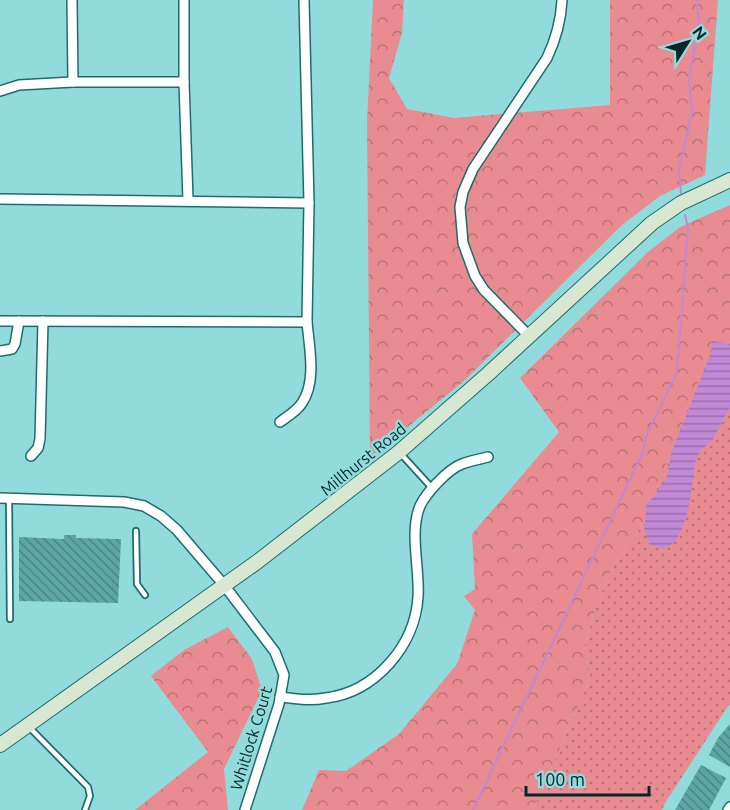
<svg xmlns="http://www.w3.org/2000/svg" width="730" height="810" font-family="Ubuntu,sans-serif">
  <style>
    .grass { fill: url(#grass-dots) }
    .forest { fill: url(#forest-crowns) }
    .water { fill: url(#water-rules) }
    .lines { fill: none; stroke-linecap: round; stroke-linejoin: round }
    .stream { stroke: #c188d5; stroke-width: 2 }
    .building { fill: url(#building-back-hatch) }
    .lane-casing { stroke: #1f6c6d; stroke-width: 8 }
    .street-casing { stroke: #1f6c6d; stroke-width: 12 }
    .secondary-casing { stroke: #1f6c6d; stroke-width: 16 }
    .lane { stroke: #fff; stroke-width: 4.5 }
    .street { stroke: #fff; stroke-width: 9 }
    .secondary { stroke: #d7e7d1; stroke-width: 14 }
    .labels { text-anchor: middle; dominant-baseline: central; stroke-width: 5; stroke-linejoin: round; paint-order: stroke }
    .street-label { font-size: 16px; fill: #072627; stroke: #92dbdc }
  </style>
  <defs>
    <pattern id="grass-dots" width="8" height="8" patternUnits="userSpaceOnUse" patternTransform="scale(1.5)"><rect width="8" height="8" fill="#e88c91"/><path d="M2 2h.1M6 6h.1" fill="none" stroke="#ba7276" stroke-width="1.8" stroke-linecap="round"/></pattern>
    <pattern id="forest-crowns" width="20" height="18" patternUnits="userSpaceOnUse" patternTransform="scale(1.5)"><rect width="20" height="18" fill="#e88c91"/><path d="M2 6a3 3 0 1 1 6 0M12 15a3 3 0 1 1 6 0" fill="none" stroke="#ba7276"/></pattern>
    <pattern id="water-rules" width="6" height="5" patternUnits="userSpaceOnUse" patternTransform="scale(1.5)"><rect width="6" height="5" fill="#c188d5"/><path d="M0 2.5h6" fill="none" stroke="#9b6fad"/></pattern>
    <pattern id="building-back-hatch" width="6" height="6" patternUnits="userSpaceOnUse" patternTransform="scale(1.5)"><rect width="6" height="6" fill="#5ca4a5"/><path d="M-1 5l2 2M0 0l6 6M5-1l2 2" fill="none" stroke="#4a8586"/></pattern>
  </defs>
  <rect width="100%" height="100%" fill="#92dbdc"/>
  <!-- grass -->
  <path class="grass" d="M730,342V703L665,803L662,810H533L590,679L585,645L595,609L612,567L642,526L711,349Z"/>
  <!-- forest -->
  <g class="forest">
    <path d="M373,0H404L402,33L389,78L407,109L454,118L610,105V0H718L705,175L660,196L622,225L465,380L370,458L367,122Z"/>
    <path d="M730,205V342L711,350L642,526L612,567L595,609L585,645L590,679L533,810H302L319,770L346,771L399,734L457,664L475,610L464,596L475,589L472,534L559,432L520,378L648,252L680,227Z"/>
    <path d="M228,627L252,659L262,690L224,769L228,810H135L208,752L151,676L184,650Z"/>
  </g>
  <!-- water -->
  <path class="water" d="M716,341L730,345V407L712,441L701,450L696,459C691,482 690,542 663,549L649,544L644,528L647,503C657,496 658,486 666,480L672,451L711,353L712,345Z"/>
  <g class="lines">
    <!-- stream -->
    <g class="stream">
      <path d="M681,193L679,171L692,112L689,80L699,23L697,0"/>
      <path d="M473,810L644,450L645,439L677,372L688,228L685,215"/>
    </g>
  </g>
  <!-- building -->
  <g class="building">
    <path d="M64,535H76V538L121,539L118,603L19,601V537L64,539Z"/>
    <path d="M730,724V767L709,755L718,738Z"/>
    <path d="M701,765L726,778L709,810H675Z"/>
  </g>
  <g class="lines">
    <defs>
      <g id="lane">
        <path d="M401,454L432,488"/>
        <path d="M9,499L10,619"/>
        <path d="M136,531L137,584L145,595"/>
        <path d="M29,727L88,787L90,796L85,810"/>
      </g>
      <g id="street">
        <path d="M72,0L73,82"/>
        <path d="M184,0V82L188,200"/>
        <path d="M0,91L19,85L73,82H184"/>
        <path d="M0,199L309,203"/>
        <path d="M0,321L307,322L309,203L304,0"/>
        <path d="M529,336L484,290L475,276L463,243L460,207L463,192L473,169L547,58C556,39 561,21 562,0"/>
        <path d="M0,351L12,349L15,344L19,321"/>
        <path d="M280,422C288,416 297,411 302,403C317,381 309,346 307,322"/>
        <path d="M31,456L38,448L40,439L43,321"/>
        <path d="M0,498L124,502L144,506L161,516L177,530L224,585L275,652L284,675L279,704L245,810"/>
        <path d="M280,697C296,699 311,701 326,698C375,692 415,646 418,597C420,569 409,532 420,506C426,493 448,469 462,464C470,461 479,459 488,457"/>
        <path d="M728,810L730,807"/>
      </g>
      <path id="secondary" d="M0,745L257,562L399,452L488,374L652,223L681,203L730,180"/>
    </defs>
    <!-- lane casing -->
    <use href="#lane" class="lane-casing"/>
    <!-- street casing -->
    <use href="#street" class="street-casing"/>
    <!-- secondary casing -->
    <use href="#secondary" class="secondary-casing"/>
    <!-- lane -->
    <use href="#lane" class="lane"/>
    <!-- street -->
    <use href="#street" class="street"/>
    <!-- secondary -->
    <use href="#secondary" class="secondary"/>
  </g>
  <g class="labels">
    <!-- street labels -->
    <g class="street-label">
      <text transform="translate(363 459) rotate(-39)">Millhurst Road</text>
      <text transform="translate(251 738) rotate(-73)">Whitlock Court</text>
    </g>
  </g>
  <!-- north arrow -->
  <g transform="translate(688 42) rotate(53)" stroke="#92dbdc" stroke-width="4.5" paint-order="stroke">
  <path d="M0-4.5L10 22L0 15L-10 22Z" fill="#072627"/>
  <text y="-9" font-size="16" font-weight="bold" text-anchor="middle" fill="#072627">N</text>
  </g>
  <!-- scale -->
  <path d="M526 786v9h123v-9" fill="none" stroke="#072627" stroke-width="3"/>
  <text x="535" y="786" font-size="18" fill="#072627" stroke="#92dbdc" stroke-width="4.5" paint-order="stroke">100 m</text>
</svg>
